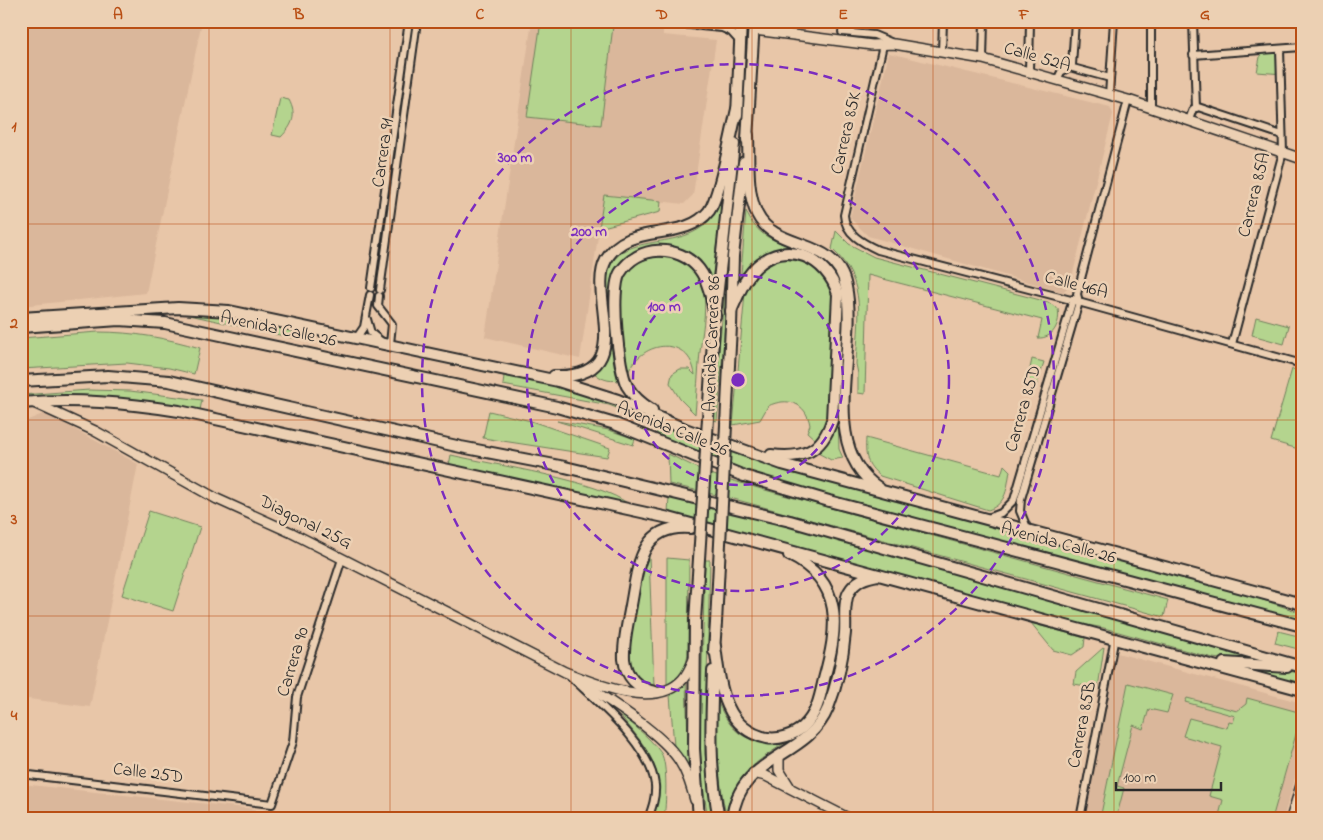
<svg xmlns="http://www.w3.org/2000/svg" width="1323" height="840" font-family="'Indie Flower',sans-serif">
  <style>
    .built { fill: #dab79b }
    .green { fill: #b4d48e; stroke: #70805c }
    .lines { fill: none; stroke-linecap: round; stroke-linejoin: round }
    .street-casing { stroke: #2b2b2b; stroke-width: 10 }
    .secondary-casing { stroke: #2b2b2b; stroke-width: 12 }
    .primary-casing { stroke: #2b2b2b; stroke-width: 14 }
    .street { stroke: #ecd0b3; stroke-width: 6 }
    .secondary { stroke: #ecd0b3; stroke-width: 9 }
    .primary { stroke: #ecd0b3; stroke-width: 10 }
    .primary-bridge-casing { stroke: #2b2b2b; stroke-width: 14; stroke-linecap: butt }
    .primary-bridge { stroke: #ecd0b3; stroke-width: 10 }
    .grid { fill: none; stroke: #b94e14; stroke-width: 1; stroke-opacity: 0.55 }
    .ring { fill: none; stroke: #7b2cbf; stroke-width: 2.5; stroke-dasharray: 9 6 }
    .labels { text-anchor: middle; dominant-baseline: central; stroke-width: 5; stroke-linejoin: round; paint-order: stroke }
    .street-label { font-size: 18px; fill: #2b2b2b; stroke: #ecd0b3 }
    .centre { fill: #7b2cbf; stroke: #ecd0b3; stroke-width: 2.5 }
    .ring-label { font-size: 15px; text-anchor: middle; font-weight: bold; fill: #7b2cbf; stroke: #ecd0b3; stroke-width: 5; stroke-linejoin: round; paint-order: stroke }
    .neatline { fill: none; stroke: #b94e14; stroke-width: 2 }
    .grid-label { font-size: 16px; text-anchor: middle; font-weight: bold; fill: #b94e14 }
  </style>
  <rect width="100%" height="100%" fill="#e8c6a8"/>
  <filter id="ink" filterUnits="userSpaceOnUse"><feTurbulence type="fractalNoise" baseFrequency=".02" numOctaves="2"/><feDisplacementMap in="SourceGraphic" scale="10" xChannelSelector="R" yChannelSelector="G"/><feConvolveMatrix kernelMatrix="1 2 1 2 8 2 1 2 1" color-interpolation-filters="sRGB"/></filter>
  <g filter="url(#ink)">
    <!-- built -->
    <g class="built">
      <path d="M21,21H202L146,293L21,306Z"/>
      <path d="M532,21L663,30V35L716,40L693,195L684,204L604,195L580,359L485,337Z"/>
      <path d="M889,53L1110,107L1113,114L1070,285L1063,292L868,236L850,218Z"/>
      <path d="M45,413L138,464L90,707L21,698V423Z"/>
      <path d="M1117,653L1302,703V755L1283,819H1084Z"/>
      <path d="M21,784L255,809L252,819H21Z"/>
    </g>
    <!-- green -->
    <g class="green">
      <path d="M541,21L613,26L601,125L527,117Z"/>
      <path d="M1283,51V74L1257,72L1261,52Z"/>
      <path d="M280,98L289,100C297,115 293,125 281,137L272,135Z"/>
      <path d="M604,195L661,201L660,212L599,228Z"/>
      <path d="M722,199L712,282L700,263L653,248L613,279L608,299C598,228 664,252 699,229C711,222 717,210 722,199Z"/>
      <path d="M746,211C756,235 773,241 796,248C771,249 758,256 741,274Z"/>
      <path d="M836,231L849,244L874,257L1048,302L1058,309C1061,323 1053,339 1038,338L1042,320L868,275L865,394L858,393V374L856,364C858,320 868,282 832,249Z"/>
      <path d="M657,257C718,260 705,310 700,352C698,373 697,394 695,414L680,399L670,383L672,374L680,369H689L695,375C690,335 642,339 628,373H625C621,334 599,264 657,257Z"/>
      <path d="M782,259L805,262L820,269L833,287L830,416L818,442L807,432L810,425C806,402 787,397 768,406L760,420L733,425L745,293L762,269Z"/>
      <path d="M727,271L724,339L717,421L712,419Z"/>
      <path d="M167,310L249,317L558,384L613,402L688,435L1098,555L1239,592L1302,613V621L1079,561L950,529L730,467L663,440L649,424L639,417L609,405L503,385L504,376L300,330L298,339Z"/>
      <path d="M1256,317L1289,326L1284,344L1252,335Z"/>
      <path d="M612,323L619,380C608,382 601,379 593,372C608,358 610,343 612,323Z"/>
      <path d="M98,332C134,332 166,338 200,348L194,374L169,368L127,363L21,369V338Z"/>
      <path d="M1032,359L1044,362L1035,390L1028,378Z"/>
      <path d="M1292,369L1302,371V450L1271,441Z"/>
      <path d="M89,390L130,391L202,400L200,410L449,465L451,455C494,465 599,480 630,505L189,411L21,398V395Z"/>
      <path d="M489,411L531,421L610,448L607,457L483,438Z"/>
      <path d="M838,415L839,449L843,458L831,460L816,452L831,436Z"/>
      <path d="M557,421L609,430L635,439L633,445Z"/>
      <path d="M866,438L1001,475L1004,465L1010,471C1007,487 1007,504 988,510L880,476C866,464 865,456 866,438Z"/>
      <path d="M668,454L710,474L765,490L1168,600L1164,617L734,499L669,484Z"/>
      <path d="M669,496L734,510L1273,662L1235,661L1213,658L1104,628L1062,620L668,513Z"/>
      <path d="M149,511L200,527L173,611L122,595Z"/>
      <path d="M649,555L654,686C634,686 627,665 626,648L644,558Z"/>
      <path d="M667,558L689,560L688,655L684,672L667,686Z"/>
      <path d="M705,560H710L705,754L714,819H708L701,773L700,739Z"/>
      <path d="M1031,623L1085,638L1084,647L1072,655L1053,650Z"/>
      <path d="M1278,631L1302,637V650L1275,643Z"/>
      <path d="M1104,647L1098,688L1074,684L1076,672Z"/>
      <path d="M1242,669H1281L1302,674V687Z"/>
      <path d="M686,682L689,768L674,746L670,695Z"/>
      <path d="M1128,683L1173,695L1167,713L1149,709L1143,729L1133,725L1117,786L1124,788L1116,819H1100Z"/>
      <path d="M716,698C732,737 748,745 788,741C753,764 736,773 726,816C718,776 715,738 716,698Z"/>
      <path d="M1187,698L1237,711L1246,704L1247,698L1302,713L1272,819H1218L1223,800L1209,796L1222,747L1183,736L1189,718L1227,728L1229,722L1233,723L1235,716L1185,702Z"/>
      <path d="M615,709C630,723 649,736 661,753C668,764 666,805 664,819H652C672,771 643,744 615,709Z"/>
    </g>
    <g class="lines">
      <defs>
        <g id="street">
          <path d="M647,21L722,28L731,32L740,42"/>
          <path d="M1151,21V108"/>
          <path d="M1193,21L1196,108"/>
          <path d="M842,32L874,35L893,43"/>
          <path d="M883,45L844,215C845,234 863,243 878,250L1071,300L1302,364"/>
          <path d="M942,52L943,21"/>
          <path d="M1193,55L1302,47"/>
          <path d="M983,59L984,21"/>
          <path d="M1069,67L1110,78"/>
          <path d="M1029,72L1030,21"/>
          <path d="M1057,80L1061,72L1072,65L1075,21"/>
          <path d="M1109,95L1114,21"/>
          <path d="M1189,120L1193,109L1198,107L1282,135"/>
          <path d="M371,288L409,21"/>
          <path d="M380,290L417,21"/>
          <path d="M379,296L378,306L392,324L390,344"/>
          <path d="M367,319L371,333L381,341"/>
          <path d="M357,337L364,327L370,295"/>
          <path d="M1232,344L1283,152L1280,49"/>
          <path d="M988,518L1001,513L1014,500L1073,299"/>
          <path d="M1028,530L1020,511L1021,499L1079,302L1077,294L1128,100"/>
          <path d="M570,676C598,703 650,744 655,785C656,797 652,808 648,819"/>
          <path d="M21,774L272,804L293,742L297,697L342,559"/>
          <path d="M1080,819L1115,637"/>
        </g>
        <g id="secondary">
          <path d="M754,30L872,45L894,44L983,59L1128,100L1302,159"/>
          <path d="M34,403L95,431L217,499L290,532L565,672C595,684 656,710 683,679C688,673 691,666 694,659"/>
          <path d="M582,683C610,701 661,733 679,760C687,772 691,786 695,800"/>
          <path d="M779,756V770L789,786"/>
          <path d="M753,773L766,776L850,819"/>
          <path d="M1291,819L1302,782"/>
        </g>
        <g id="primary">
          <path d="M737,115L741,21"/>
          <path d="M748,135C749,159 746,191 757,214C776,253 836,235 846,287C859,348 816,447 879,488"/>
          <path d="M747,140L754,21"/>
          <path d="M716,307L734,144"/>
          <path d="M731,311C738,296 744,279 756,267C787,238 827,258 838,294L832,420C822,452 803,459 771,455"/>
          <path d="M21,318L178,308L229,311L558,381L618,400L685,429L782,464L1302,604"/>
          <path d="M731,326L733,256L744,162"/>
          <path d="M21,327L119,320L165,323L557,407L615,424L744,476L829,501L1302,626"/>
          <path d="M554,376C641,379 586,296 606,260C628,220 683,244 709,211C720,196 732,130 737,109"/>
          <path d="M21,381L108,376L169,381L461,447L565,467L790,521L1302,667"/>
          <path d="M21,403C75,398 126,403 179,411L669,518L1302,690"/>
          <path d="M652,410C642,404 633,396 627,386C618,368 610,290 620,273C638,244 679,244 699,269C709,282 712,301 715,316"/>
          <path d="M695,621L694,749L699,819"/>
          <path d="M715,646C720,683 723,729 767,738C779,740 794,735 803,727C817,714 820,697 824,679C838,628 845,582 789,555"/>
          <path d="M714,651L716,623"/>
          <path d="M1224,663L1287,667"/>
          <path d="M713,671C711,721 709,769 719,819"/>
          <path d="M655,692C637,688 626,677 624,659C623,641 628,623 631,605C638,567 640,523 691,528"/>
          <path d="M732,819C739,754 807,760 828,708C837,685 843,657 845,633C846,620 843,603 849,592C856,580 866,577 878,575"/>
        </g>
      </defs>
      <!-- street casing -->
      <use href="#street" class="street-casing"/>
      <!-- secondary casing -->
      <use href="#secondary" class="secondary-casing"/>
      <!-- primary casing -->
      <use href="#primary" class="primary-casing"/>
      <!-- street -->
      <use href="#street" class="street"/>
      <!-- secondary -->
      <use href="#secondary" class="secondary"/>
      <!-- primary -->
      <use href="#primary" class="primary"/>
      <defs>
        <g id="primary-bridge">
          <path d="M695,621L714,325"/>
          <path d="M716,623L731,326"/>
        </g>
      </defs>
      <!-- primary-bridge casing -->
      <use href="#primary-bridge" class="primary-bridge-casing"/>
      <!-- primary-bridge -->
      <use href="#primary-bridge" class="primary-bridge"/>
    </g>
  </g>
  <!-- grid -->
  <path class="grid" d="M209,21V819M390,21V819M571,21V819M752,21V819M933,21V819M1114,21V819M21,224H1302M21,420H1302M21,616H1302"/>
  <!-- distance rings -->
  <g class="ring">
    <circle cx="738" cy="380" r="105"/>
    <circle cx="738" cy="380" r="211"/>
    <circle cx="738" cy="380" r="316"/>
  </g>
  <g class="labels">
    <!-- street labels -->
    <g class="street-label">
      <text transform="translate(1037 58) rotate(16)">Calle 52A</text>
      <text transform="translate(847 133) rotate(-77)">Carrera 85K</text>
      <text transform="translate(384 153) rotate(-82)">Carrera 91</text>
      <text transform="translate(1255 195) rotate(-76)">Carrera 85A</text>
      <text transform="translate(1076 286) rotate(15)">Calle 46A</text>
      <text transform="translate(278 330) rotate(12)">Avenida Calle 26</text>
      <text transform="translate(713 344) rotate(-88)">Avenida Carrera 86</text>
      <text transform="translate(1024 409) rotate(-74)">Carrera 85D</text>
      <text transform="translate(672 430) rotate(22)">Avenida Calle 26</text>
      <text transform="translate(305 523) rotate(26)">Diagonal 25G</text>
      <text transform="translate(1058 544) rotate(15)">Avenida Calle 26</text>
      <text transform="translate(294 662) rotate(-73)">Carrera 90</text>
      <text transform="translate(1083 725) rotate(-79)">Carrera 85B</text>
      <text transform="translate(148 774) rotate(7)">Calle 25D</text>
    </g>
  </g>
  <circle cx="738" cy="380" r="8" class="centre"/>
  <g class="ring-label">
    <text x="515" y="162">300 m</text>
    <text x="589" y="236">200 m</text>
    <text x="664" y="311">100 m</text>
  </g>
  <!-- margin -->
  <rect width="1323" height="840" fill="none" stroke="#ecd0b3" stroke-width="55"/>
  <!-- scale -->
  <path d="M1116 782v8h105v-8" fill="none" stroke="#2b2b2b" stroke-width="2.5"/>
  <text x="1123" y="782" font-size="15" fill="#2b2b2b" stroke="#ecd0b3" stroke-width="4" paint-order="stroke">100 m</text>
  <rect x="28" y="28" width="1268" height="784" class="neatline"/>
  <g class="grid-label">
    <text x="118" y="19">A</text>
    <text x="299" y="19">B</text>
    <text x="480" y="19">C</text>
    <text x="662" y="19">D</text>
    <text x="843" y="19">E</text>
    <text x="1024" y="19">F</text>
    <text x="1205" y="19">G</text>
    <text x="14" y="131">1</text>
    <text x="14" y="328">2</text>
    <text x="14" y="524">3</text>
    <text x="14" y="720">4</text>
  </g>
</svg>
